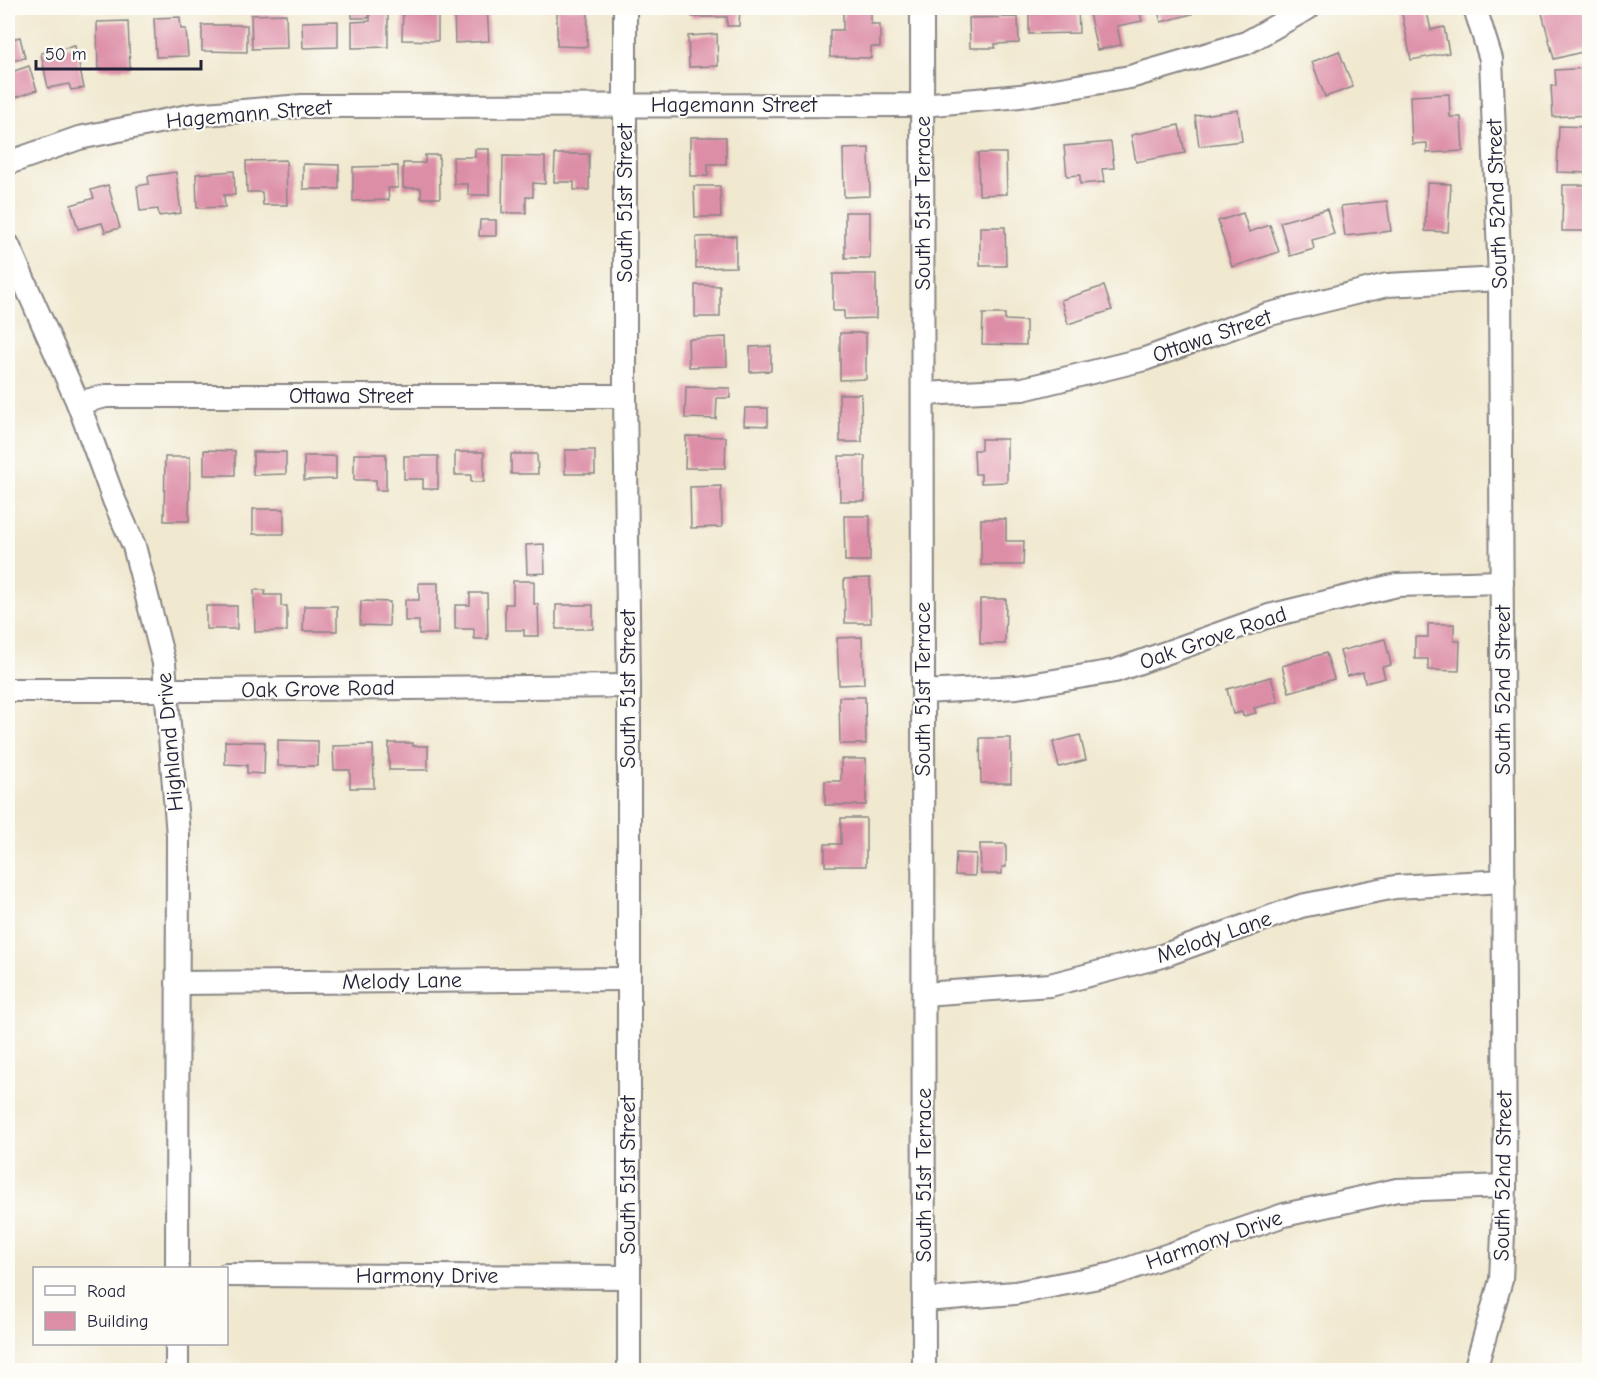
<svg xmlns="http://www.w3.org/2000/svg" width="1597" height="1378" font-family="'Comic Neue',sans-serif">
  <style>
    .building { fill: #dd8ea7 }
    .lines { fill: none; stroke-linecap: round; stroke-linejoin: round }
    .street-casing { stroke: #898585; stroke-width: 26 }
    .street { stroke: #fff; stroke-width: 22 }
    .labels { text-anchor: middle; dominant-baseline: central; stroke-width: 4.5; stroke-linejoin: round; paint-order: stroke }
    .street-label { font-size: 22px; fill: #22223b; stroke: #fdfcf7 }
  </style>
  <rect width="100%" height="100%" fill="#fdfcf7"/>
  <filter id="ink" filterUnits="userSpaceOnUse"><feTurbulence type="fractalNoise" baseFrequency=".0167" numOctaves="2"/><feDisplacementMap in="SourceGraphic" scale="12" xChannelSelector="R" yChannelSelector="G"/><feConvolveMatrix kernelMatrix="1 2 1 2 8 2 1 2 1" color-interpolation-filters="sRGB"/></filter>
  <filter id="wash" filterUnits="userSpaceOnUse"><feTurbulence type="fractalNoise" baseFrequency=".008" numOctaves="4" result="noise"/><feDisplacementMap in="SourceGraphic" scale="24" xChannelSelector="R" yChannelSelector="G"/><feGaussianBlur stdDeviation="1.35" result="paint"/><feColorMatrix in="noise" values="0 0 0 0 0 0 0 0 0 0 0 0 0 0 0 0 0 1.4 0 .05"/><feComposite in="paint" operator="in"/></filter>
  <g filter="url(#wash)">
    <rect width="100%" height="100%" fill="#f0e8cf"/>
    <g id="blocks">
      <!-- building -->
      <g class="building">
        <rect x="352" y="8" width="17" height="10"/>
        <path d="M370,8H388V47L352,48V22L370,21Z"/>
        <path d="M403,8H426V15L438,16V41L402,40Z"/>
        <path d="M454,8H487L489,41L455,43Z"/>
        <path d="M557,8H588L587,47L557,46Z"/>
        <path d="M692,8H740L739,26H727V17H692Z"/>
        <path d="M843,8H871V24H880V47H871V58L830,57V30H843Z"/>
        <path d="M1029,8H1078L1079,33L1029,34Z"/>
        <path d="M1088,8H1139L1142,21L1117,26L1121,45L1097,50Z"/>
        <path d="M1157,8H1190L1192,14L1161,22Z"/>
        <path d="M1426,8L1431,30L1444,27L1449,53L1411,60L1402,13Z"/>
        <path d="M1564,8H1582L1590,37V50L1554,59L1542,13Z"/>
        <path d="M286,14L287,48L252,49L251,15Z"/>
        <path d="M180,17L181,29H186L188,56L156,57L154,18Z"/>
        <path d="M1018,17L1019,43L995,44V48H970L969,18Z"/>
        <path d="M128,21L130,69H98L97,22Z"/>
        <path d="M338,21V47L303,48L302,22Z"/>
        <path d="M202,25H247V52L202,51Z"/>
        <path d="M717,34L718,66L689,67L688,36Z"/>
        <path d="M20,37L25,58L8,62V40Z"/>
        <path d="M75,46L84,88L71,90L69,84L48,88L41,53Z"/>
        <path d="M1339,51L1353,87L1325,97L1312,62Z"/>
        <path d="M29,66L37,90L8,100V73Z"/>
        <path d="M1590,68V115L1553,117L1551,86H1556L1555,70Z"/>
        <path d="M1449,94L1450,117H1461L1463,151L1427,153V143L1412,144L1410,96Z"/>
        <path d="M1238,110L1242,141L1199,146L1195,116Z"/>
        <path d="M1179,125L1185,153L1136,162L1131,135Z"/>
        <path d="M1559,126L1590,127L1589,173L1557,172Z"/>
        <path d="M690,137H726V164H708V176H690Z"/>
        <path d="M1111,142L1114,168L1102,169L1104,182L1080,184V175L1067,176L1064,146Z"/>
        <path d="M869,148L870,196L844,197L843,149Z"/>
        <path d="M475,149H489V195H468V184H454L453,157H475Z"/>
        <path d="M978,153H1006L1007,194L979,195Z"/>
        <path d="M555,154H589V190H574V182H554Z"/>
        <path d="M425,155H439L440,198H421V188H403V163H425Z"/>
        <path d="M503,156L545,157V184L533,183V197H526V213H502Z"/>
        <path d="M286,160L287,205H263L262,192H247L246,161Z"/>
        <path d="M303,164L339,165V189H303Z"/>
        <path d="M398,166V188H388L389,200L353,201V167Z"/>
        <path d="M234,171L235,195H224L225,207L197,208L196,174Z"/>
        <path d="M176,172L181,213L159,216L158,209L140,211L137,186L149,184L148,176Z"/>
        <path d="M1427,183L1451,184L1448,232L1425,231Z"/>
        <path d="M108,185L120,228L105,232L102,223L78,229L71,205L94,198L91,190Z"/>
        <path d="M1563,185H1589L1590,231H1562Z"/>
        <path d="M694,186H720L721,217H695Z"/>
        <path d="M1387,201L1391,231L1345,236L1341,206Z"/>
        <path d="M1327,209L1334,234L1312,240L1314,249L1290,256L1280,222Z"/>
        <rect x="845" y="212" width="25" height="46"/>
        <path d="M1243,213L1249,232L1270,225L1279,252L1232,267L1218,221Z"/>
        <path d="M480,220H496V236H479Z"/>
        <path d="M980,227H1005L1006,266H980Z"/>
        <path d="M736,236V267L696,268V237Z"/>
        <path d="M833,274H876V318L844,319V311H833Z"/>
        <path d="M695,285L720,286V317H695Z"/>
        <path d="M1104,286L1112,310L1068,324L1061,300Z"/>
        <path d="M983,314H1005V320L1026,321V345L982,344Z"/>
        <path d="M840,333H866V379L840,380Z"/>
        <path d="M726,337L727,366L689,367L688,339Z"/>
        <path d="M771,346V371L750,372V347Z"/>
        <path d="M686,387L730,388V398H717L716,419L685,418Z"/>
        <path d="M839,394H861L862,442H840Z"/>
        <path d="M745,408H768V426L744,425Z"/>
        <path d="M686,436L726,437L725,468H685Z"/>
        <path d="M981,439H1007V482L981,483V474H975L974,450H981Z"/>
        <path d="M204,450L235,451V475H204Z"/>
        <rect x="565" y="450" width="30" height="24"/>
        <path d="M253,452H286V474L253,475Z"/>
        <path d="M455,452H484V482H471V475H455Z"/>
        <path d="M354,454H386V490H376V480H354Z"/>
        <path d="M511,454H537L538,474H511Z"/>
        <path d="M304,456H336V479L304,480Z"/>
        <path d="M404,456H438V489H423V479H404Z"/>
        <path d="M839,456H865V501H840Z"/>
        <path d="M165,457H190L189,521H164Z"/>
        <path d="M721,486L722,527L691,528L690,487Z"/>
        <rect x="253" y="509" width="31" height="25"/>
        <path d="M844,516H870V561H845Z"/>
        <path d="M981,519H1006V541H1024L1023,565H981Z"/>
        <path d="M544,544L545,573L527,574L526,545Z"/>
        <path d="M870,578L871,623H845L844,579Z"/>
        <path d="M513,581H534V604H538L539,636H524V630H505V604H513Z"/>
        <path d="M419,583H438V634H419V621H405V600H419Z"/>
        <path d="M254,590H265V595H281V606H287V631L255,632Z"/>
        <path d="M470,593H487L488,639H474V629H455V605H470Z"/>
        <path d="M980,599H1006L1005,644H980Z"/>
        <path d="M361,601L390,602L389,626L360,625Z"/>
        <rect x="556" y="605" width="37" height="24"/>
        <rect x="206" y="606" width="31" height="23"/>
        <path d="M304,606H337V631H303Z"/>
        <path d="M1428,624H1454V641H1460L1459,671L1428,670V659H1415V637H1428Z"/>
        <path d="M862,637L864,684L839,685L837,638Z"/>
        <path d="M1385,639L1391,665L1382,667L1385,678L1365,683L1363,672L1347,676L1340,651Z"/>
        <path d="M1326,653L1334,679L1289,692L1282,666Z"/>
        <path d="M1271,677L1278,702L1254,708L1256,713L1243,716L1242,712L1233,714L1227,689Z"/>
        <path d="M839,697H865L866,744H840Z"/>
        <path d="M1080,735L1086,760L1059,767L1053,742Z"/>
        <path d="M980,738H1011V783H981Z"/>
        <path d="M278,740L318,741V766H278Z"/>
        <path d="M225,741L265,742L264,774L247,773V765L225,764Z"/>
        <path d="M389,743H413V746H428V770H389Z"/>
        <path d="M373,745L374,788H350V770H334L333,746Z"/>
        <path d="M841,759H866V805H825V781H841Z"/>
        <path d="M841,818H866V866H825V844H841Z"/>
        <path d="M980,844H1006V867H1002V874H981Z"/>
        <path d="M956,853L976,854L975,876L955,875Z"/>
      </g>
    </g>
  </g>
  <g filter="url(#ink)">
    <use href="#blocks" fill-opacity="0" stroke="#898585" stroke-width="1.5"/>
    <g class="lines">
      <defs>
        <g id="street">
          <path d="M625,8V396L629,686V1370"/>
          <path d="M922,8L924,1370"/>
          <path d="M8,163L79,138L193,115L302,106L922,105L1020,96L1130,77L1246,43L1308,8"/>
          <path d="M8,245L78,403L114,500L134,546L164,663L178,835L177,1268"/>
          <path d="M923,394L1023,389L1145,359L1266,315L1387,285L1500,279"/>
          <path d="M78,403L106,396H625"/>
          <path d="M8,690H202L629,686"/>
          <path d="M923,692L1017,687L1115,671L1269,616L1397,585L1502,582"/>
          <path d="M177,983L627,979"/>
          <path d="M924,994L1050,985L1159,957L1301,906L1395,887L1504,881"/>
          <path d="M226,1275L628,1277"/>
          <path d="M924,1300L1015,1293L1114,1274L1284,1215L1397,1190L1505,1186"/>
          <path d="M177,1344V1370"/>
          <path d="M1475,1370L1501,1280L1505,1186L1500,279L1491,59L1475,8"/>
        </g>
      </defs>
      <!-- street casing -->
      <use href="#street" class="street-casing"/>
      <!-- street -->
      <use href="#street" class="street"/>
    </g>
  </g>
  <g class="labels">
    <!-- street labels -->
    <g class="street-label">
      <text x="734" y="105">Hagemann Street</text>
      <text transform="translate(249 114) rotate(-5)">Hagemann Street</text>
      <text transform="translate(625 203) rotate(-90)">South 51st Street</text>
      <text transform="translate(923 203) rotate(-90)">South 51st Terrace</text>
      <text transform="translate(1497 204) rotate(-92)">South 52nd Street</text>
      <text transform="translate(1212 336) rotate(-19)">Ottawa Street</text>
      <text x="351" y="396">Ottawa Street</text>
      <text transform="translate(1213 638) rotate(-19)">Oak Grove Road</text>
      <text transform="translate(318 689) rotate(-1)">Oak Grove Road</text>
      <text transform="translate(628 689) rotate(-90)">South 51st Street</text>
      <text transform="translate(923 689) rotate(-90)">South 51st Terrace</text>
      <text transform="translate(1503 690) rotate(-90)">South 52nd Street</text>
      <text transform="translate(170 742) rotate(-95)">Highland Drive</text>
      <text transform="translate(1214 937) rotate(-19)">Melody Lane</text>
      <text transform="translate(402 981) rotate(-1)">Melody Lane</text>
      <text transform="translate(628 1175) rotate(-90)">South 51st Street</text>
      <text transform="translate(924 1175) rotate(-90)">South 51st Terrace</text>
      <text transform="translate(1503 1176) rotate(-89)">South 52nd Street</text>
      <text transform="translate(1214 1240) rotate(-19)">Harmony Drive</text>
      <text x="427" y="1276">Harmony Drive</text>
    </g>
  </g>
  <!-- margin -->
  <rect width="1597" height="1378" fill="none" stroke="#fdfcf7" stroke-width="30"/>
  <!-- legend -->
  <rect x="33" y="1267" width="195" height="78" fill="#fdfcf7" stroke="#a5a5ac" stroke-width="1.5"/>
  <rect x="45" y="1286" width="30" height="9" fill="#ffffff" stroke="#a5a5ac" stroke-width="1.5"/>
  <text x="87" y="1297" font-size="18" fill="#22223b">Road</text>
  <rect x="45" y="1312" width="30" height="18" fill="#dd8ea7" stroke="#a5a5ac" stroke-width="1.5"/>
  <text x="87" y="1327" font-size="18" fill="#22223b">Building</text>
  <!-- scale -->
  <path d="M36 60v9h165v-9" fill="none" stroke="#22223b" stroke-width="3"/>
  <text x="45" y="60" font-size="18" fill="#22223b" stroke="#fdfcf7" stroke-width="4.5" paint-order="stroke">50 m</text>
</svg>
